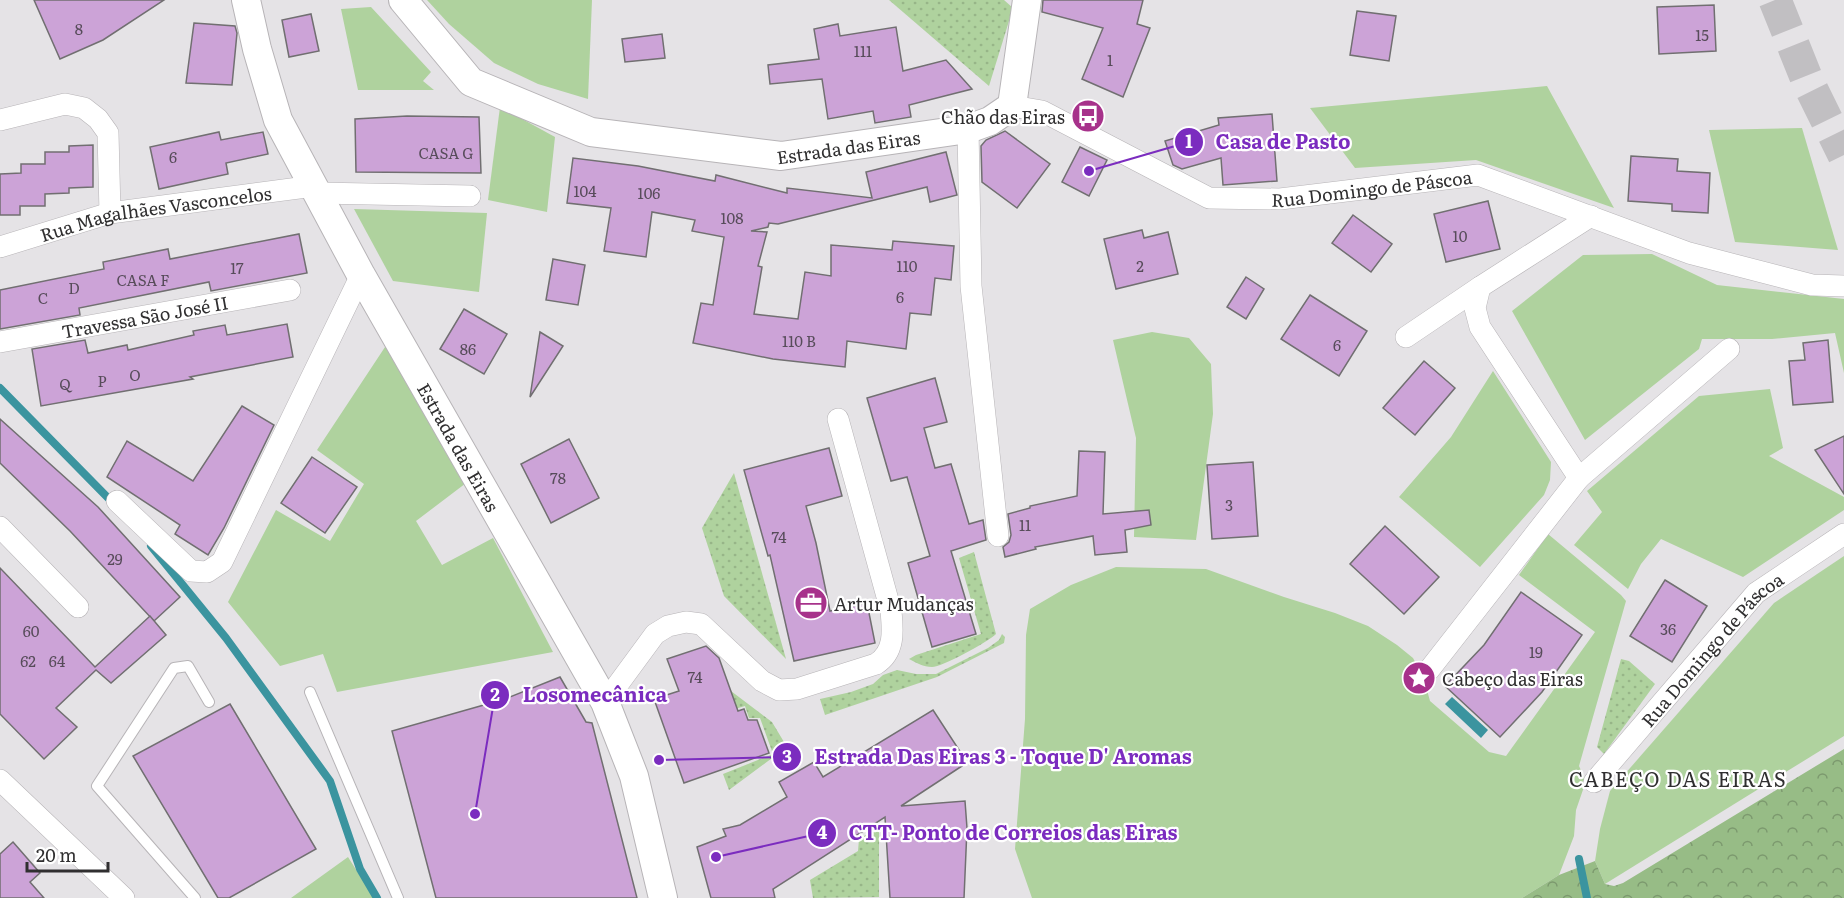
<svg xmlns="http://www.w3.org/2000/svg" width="1844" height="898" font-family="Literata,serif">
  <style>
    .green { fill: #afd29e }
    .forest { fill: url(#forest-crowns) }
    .garden { fill: url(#garden-dots) }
    .water { fill: #3b949f }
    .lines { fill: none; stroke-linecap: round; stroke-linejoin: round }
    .stream { stroke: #3b949f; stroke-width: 8 }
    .building { fill: #cca3d7; stroke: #716f71; stroke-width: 1.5 }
    .primary-tunnel { stroke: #c1bfc2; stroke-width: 33; stroke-dasharray: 33 16; stroke-linecap: butt }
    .lane-casing { stroke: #b7b4b7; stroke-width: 12 }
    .street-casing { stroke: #b7b4b7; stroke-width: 22 }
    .secondary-casing { stroke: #b7b4b7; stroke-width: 30 }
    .lane { stroke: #fff; stroke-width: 10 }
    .street { stroke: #fff; stroke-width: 21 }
    .secondary { stroke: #fff; stroke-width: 28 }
    .labels { text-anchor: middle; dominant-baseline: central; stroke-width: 4.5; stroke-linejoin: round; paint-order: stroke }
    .number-label { font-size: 15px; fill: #574c5a }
    .poi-label { font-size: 18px; fill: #302f30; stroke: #fff; text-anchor: start }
    .street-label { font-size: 18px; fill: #302f30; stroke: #fff }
    .neighbourhood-label { font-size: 20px; letter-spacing: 1.5px; fill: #302f30; stroke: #fff }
    .leader { fill: none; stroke: #7b2cbf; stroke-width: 2 }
    .callout-dot { fill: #7b2cbf; stroke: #fff; stroke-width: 2 }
    .mark-label { font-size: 18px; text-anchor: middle; font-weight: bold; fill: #fff }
    .callout-label { font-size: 20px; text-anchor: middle; font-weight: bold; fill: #7b2cbf; stroke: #fff; stroke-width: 4.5; stroke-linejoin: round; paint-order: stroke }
  </style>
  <defs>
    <pattern id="forest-crowns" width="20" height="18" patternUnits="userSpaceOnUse" patternTransform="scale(1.5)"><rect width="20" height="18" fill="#97bc86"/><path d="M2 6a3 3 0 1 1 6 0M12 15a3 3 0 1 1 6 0" fill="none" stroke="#7c996e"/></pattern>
    <pattern id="garden-dots" width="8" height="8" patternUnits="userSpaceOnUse" patternTransform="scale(1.5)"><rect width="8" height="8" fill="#afd29e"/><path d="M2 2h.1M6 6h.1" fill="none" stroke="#97b588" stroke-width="1.8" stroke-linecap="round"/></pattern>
  </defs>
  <rect width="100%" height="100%" fill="#e5e3e6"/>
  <!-- green -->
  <g class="green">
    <path d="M427,0H592L588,99L538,84L494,63L449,24Z"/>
    <path d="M371,7L431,72L423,81L434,90H358L341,9Z"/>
    <path d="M1547,86L1614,208L1476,160L1355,168L1310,108Z"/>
    <path d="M500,107L555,137L547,212L488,200Z"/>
    <path d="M1802,128L1838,250L1735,242L1709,130Z"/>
    <path d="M354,209L487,213L479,292L393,281Z"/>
    <path d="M1652,254L1717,285L1844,299V373L1835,333L1772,339H1702L1699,349L1585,440L1512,311L1583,255Z"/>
    <path d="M1152,332L1189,338L1211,364L1213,414L1196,540L1134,537L1136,438L1113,340Z"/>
    <path d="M389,341L474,477L416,521L442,565L493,538L553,652L337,692L323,654L280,666L228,602L276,510L330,541L364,484L317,450Z"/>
    <path d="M1493,371L1551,462L1550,480L1544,495L1480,567L1399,497L1451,437Z"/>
    <path d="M1770,389L1783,448L1769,456L1844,497V510L1743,577L1661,539L1641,564L1628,589L1574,545L1602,512L1587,491L1699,396Z"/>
    <path d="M1548,534L1621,595L1626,601L1579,766L1586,781L1576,810L1574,836L1559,875L1522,898H1032L1015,849L1025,719L1026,635L1030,609L1071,585L1116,567L1206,569L1284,597L1335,613L1368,626L1397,645L1413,658L1424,679L1430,701L1489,752L1506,756L1595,632L1519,575Z"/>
    <path d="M1844,556V736L1605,884L1595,861L1600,829L1610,791L1774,603Z"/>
    <path d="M348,857L374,898H290H291Z"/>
  </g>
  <!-- forest -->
  <path class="forest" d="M1844,749V898H1522L1559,875L1595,861L1605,884L1614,886L1623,883Z"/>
  <!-- garden -->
  <g class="garden">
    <path d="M889,0H1004L1013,8L989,86Z"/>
    <path d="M734,473L786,659L724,596L702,528Z"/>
    <path d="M974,552L996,634C988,642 942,667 932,667C923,667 917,663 909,659L916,655L981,634L959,558Z"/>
    <path d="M1002,634L1005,637L1004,643L937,677L825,715L820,699L851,692L873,684L883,675L897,670L916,674H936L988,648L999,640Z"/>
    <path d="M1621,659L1629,661L1655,684L1604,754L1597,747Z"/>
    <path d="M727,688L772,722L787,747L729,790L723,774L773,754L760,718H749L745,706L725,712Z"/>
    <path d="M879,827V897L813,898L810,880L858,851L859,839Z"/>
  </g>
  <!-- water -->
  <path class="water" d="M1452,697L1488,730L1481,738L1445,704Z"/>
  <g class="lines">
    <!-- stream -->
    <g class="stream">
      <path d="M0,388L115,505"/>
      <path d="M151,546L226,638L330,781L360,869L377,898"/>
      <path d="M1579,859L1587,898"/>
    </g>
  </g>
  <!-- building -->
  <g class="building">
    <path d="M34,0H164L103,40L60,59Z"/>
    <path d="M1043,0H1143L1137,24L1150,28L1123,97L1082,79L1103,28L1042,12Z"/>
    <path d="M1714,5L1716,51L1659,54L1657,7Z"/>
    <path d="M1357,11L1396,16L1389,61L1350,55Z"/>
    <path d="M311,14L319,51L289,57L282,20Z"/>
    <path d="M194,23L235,26L237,33L232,85L186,83Z"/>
    <path d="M838,24L840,36L896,27L903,71L946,60L972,89L909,105L911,117L875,123L873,111L828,119L822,79L770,84L768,65L819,59L814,29Z"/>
    <path d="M662,34L665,58L625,62L622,39Z"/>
    <path d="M1272,114L1277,181L1223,185L1221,158L1182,169L1173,165L1165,141L1219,125L1218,118Z"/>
    <path d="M407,116L479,117L481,173L356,172L355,119Z"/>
    <path d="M1005,131L1050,164L1017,208L982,182L981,146L986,140Z"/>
    <path d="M219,132L221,140L263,132L268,154L226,163L228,174L159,189L150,147Z"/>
    <path d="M93,145V187L69,188V193L45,194V206H20V215H0V174L21,173V164H45V152H69V146Z"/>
    <path d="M1080,147L1107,160L1089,196L1062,182Z"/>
    <path d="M946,152L957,195L930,202L927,187L778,224L769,223L768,227L751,231L767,232L758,266L762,267L754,314L798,319L805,272L831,276V245L892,250L893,241L954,246L951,280L935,278L931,315L910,313L906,349L847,341L845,367L773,359L693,343L701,303L713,305L724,237L692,231L695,220L652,212L646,257L604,251L611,208L567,203L573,158L638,166L715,181L716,175L787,193V188L872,198L866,172Z"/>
    <path d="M1631,156L1678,159L1677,171L1710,173L1708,213L1672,211V204L1628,201Z"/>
    <path d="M1488,201L1500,249L1446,262L1434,214Z"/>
    <path d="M1353,215L1392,244L1371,272L1332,243Z"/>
    <path d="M1142,230L1144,238L1168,232L1178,274L1116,289L1104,239Z"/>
    <path d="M299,234L307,273L211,291L209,282L79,308L80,315L0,329V290L104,269L103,262L168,249L170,259Z"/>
    <path d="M553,259L585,265L578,305L546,300Z"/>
    <path d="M1246,277L1264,289L1246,319L1227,307Z"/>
    <path d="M1310,295L1367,331L1339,376L1281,339Z"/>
    <path d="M464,309L507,334L484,374L440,349Z"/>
    <path d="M287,324L293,357L190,377L193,379L41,406L32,349L85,340L88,353L127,345L128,350L194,335L193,331L225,325L227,335Z"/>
    <path d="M540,332L563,346L530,397Z"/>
    <path d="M1828,340L1833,402L1793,405L1789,361L1805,360L1803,343Z"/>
    <path d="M1424,361L1455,388L1415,435L1383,408Z"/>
    <path d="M935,378L947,422L924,428L935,468L951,464L969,524L983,520L986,540L951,551L976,634L932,647L908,563L930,556L907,477L891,481L867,398Z"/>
    <path d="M242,406L274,425L224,528L208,555L175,534L180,525L107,477L127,441L193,481Z"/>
    <path d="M0,419L98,507L180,597L154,621L70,531L0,463Z"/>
    <path d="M1844,436V494L1815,450Z"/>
    <path d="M569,439L599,498L551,523L521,464Z"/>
    <path d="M829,448L842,496L806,506L816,543L830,611L867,603L875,643L794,661L770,555L768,556L744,470Z"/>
    <path d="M1079,451L1105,452L1103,514L1149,510L1151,525L1125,530L1127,552L1095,555L1093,536L1035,547L1036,549L1005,557L1003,547L1009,542L1011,535L1008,514L1030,508V506L1077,496Z"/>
    <path d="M312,457L357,487L325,533L281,503Z"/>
    <path d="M1253,462L1258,536L1212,539L1207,465Z"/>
    <path d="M1385,526L1439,577L1404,614L1350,564Z"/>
    <path d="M0,568L95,667L150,616L166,635L111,683L96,670L56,708L77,727L44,759L0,714Z"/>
    <path d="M1665,580L1707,606L1672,662L1630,636Z"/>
    <path d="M1521,592L1582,635L1542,692L1500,737L1445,686L1484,645Z"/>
    <path d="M706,646L719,658L738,711L744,709L748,720H757L769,753L684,783L654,699L679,691L667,659Z"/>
    <path d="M560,677L586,722L592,723L637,898H436L392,731L505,699Z"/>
    <path d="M230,704L316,849L229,898H218L133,756Z"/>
    <path d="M933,710L963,756L957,760L962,766L901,806L965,801L967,828L964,898H890L885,817L773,889L775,898H711L697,847L726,836L723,829L740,825L787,797L779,782L814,762L823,777Z"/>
    <path d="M13,842L40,873L30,882L44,898H0V854Z"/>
  </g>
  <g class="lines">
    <!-- primary-tunnel -->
    <path class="primary-tunnel" d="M1775,0L1808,82L1844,155"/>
    <defs>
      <g id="lane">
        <path d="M310,692L398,898"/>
        <path d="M195,898L97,786L174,668L188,666L209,702"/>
      </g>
      <g id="street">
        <path id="s1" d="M1012,106L1042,111L1209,198L1280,199L1478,175L1689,253L1812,285L1844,286"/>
        <path d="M0,120L65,104L84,108L98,119L108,133L110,213"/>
        <path d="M968,129L971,286L998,536"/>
        <path d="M318,193L470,196"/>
        <path id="s2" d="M0,247L110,213L314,186"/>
        <path d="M1406,337L1480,287L1591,216"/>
        <path id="s3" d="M0,342L290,290"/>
        <path d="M1579,478L1729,349"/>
        <path d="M117,501L191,571L207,572L222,562L361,275"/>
        <path d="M0,527L78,607"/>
        <path d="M1429,670L1579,478L1480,327L1475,308L1480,287"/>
        <path d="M605,702L655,634L668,626L686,622L701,624L762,681L779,690L797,689L876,664C895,652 893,631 891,611L838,419"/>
        <path d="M0,780L124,898"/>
        <path id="s4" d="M1594,782L1756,593L1844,534"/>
      </g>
      <g id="secondary">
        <path id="s5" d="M246,0L257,49L278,120L361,275L605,702L634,776L663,898"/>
        <path id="s6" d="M403,0L471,82L591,132L781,156L968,129L990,121L1012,106L1027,0"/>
      </g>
    </defs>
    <!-- lane casing -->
    <use href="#lane" class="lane-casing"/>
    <!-- street casing -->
    <use href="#street" class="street-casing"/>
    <!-- secondary casing -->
    <use href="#secondary" class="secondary-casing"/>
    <!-- lane -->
    <use href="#lane" class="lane"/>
    <!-- street -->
    <use href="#street" class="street"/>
    <!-- secondary -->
    <use href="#secondary" class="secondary"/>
  </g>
  <!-- icons -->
  <defs>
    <symbol id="bus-disc" viewBox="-11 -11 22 22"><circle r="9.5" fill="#a7328b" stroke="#fff"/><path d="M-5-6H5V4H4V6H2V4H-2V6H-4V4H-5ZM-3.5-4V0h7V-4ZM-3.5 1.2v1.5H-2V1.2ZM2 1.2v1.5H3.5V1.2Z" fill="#fff"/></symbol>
    <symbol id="office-disc" viewBox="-11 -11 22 22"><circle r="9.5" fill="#a7328b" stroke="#fff"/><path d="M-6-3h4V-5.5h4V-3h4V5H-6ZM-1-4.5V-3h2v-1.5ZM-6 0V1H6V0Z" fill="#fff"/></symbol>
    <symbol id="sight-disc" viewBox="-11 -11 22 22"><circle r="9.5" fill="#a7328b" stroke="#fff"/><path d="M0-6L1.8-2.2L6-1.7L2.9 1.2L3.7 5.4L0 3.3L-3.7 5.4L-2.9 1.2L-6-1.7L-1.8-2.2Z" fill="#fff"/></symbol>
  </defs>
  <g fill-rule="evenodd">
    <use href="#bus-disc" x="1069" y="97" width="38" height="38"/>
    <use href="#office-disc" x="792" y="584" width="38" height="38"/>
    <use href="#sight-disc" x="1400" y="659" width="38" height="38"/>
  </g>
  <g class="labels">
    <!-- number labels -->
    <g class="number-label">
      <text x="79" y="28">8</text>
      <text x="1702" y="34">15</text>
      <text x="863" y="50">111</text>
      <text x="1110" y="59">1</text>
      <text x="446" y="152">CASA G</text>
      <text x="173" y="156">6</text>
      <text x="585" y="190">104</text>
      <text x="649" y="192">106</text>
      <text x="732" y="217">108</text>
      <text x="1460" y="235">10</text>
      <text x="907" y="265">110</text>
      <text x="1140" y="265">2</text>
      <text x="237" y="267">17</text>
      <text x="143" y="279">CASA F</text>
      <text x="74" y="287">D</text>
      <text x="900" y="296">6</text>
      <text x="43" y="297">C</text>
      <text x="799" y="340">110 B</text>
      <text x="1337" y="344">6</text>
      <text x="468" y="348">86</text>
      <text x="135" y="374">O</text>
      <text x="102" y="380">P</text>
      <text x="65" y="383">Q</text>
      <text x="558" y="477">78</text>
      <text x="1229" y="504">3</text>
      <text x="1025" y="524">11</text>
      <text x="779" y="536">74</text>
      <text x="115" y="558">29</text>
      <text x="1668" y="628">36</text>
      <text x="31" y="630">60</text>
      <text x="1536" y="651">19</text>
      <text x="28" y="660">62</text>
      <text x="57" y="660">64</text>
      <text x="695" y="676">74</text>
    </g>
    <!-- poi labels -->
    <g class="poi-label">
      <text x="1065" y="116" text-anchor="end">Chão das Eiras</text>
      <text x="834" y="603">Artur Mudanças</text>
      <text x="1442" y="678">Cabeço das Eiras</text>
    </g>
    <!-- street labels -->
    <g class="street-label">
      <text stroke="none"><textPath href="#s6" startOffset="496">Estrada das Eiras</textPath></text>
      <text stroke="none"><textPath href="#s1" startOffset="382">Rua Domingo de Páscoa</textPath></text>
      <text stroke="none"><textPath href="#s2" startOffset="160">Rua Magalhães Vasconcelos</textPath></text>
      <text stroke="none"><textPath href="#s3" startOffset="147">Travessa São José II</textPath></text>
      <text stroke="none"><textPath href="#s5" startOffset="498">Estrada das Eiras</textPath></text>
      <text stroke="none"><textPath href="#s4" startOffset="178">Rua Domingo de Páscoa</textPath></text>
    </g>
    <!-- neighbourhood labels -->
    <g class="neighbourhood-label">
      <text x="1678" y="778">CABEÇO DAS EIRAS</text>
    </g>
  </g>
  <!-- callouts -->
  <path class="leader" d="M1089 171L1189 142M475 814L495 695M659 760L787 757M716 857L822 833"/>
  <g class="callout-dot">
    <circle cx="1089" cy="171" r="6"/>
    <circle cx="475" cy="814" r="6"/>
    <circle cx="659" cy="760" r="6"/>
    <circle cx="716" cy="857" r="6"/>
    <circle cx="1189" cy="142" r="15"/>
    <circle cx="495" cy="695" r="15"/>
    <circle cx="787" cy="757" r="15"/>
    <circle cx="822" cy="833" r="15"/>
  </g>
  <g class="mark-label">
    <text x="1189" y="148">1</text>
    <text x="495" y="701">2</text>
    <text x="787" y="763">3</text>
    <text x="822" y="839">4</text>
  </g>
  <g class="callout-label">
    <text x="1283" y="149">Casa de Pasto</text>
    <text x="595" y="702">Losomecânica</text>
    <text x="1003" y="764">Estrada Das Eiras 3 - Toque D' Aromas</text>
    <text x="1013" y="840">CTT- Ponto de Correios das Eiras</text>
  </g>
  <!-- scale -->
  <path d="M27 862v9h81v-9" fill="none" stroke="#302f30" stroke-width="3"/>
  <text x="36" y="862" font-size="18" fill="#302f30" stroke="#ffffff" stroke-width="4.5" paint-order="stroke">20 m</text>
</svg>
